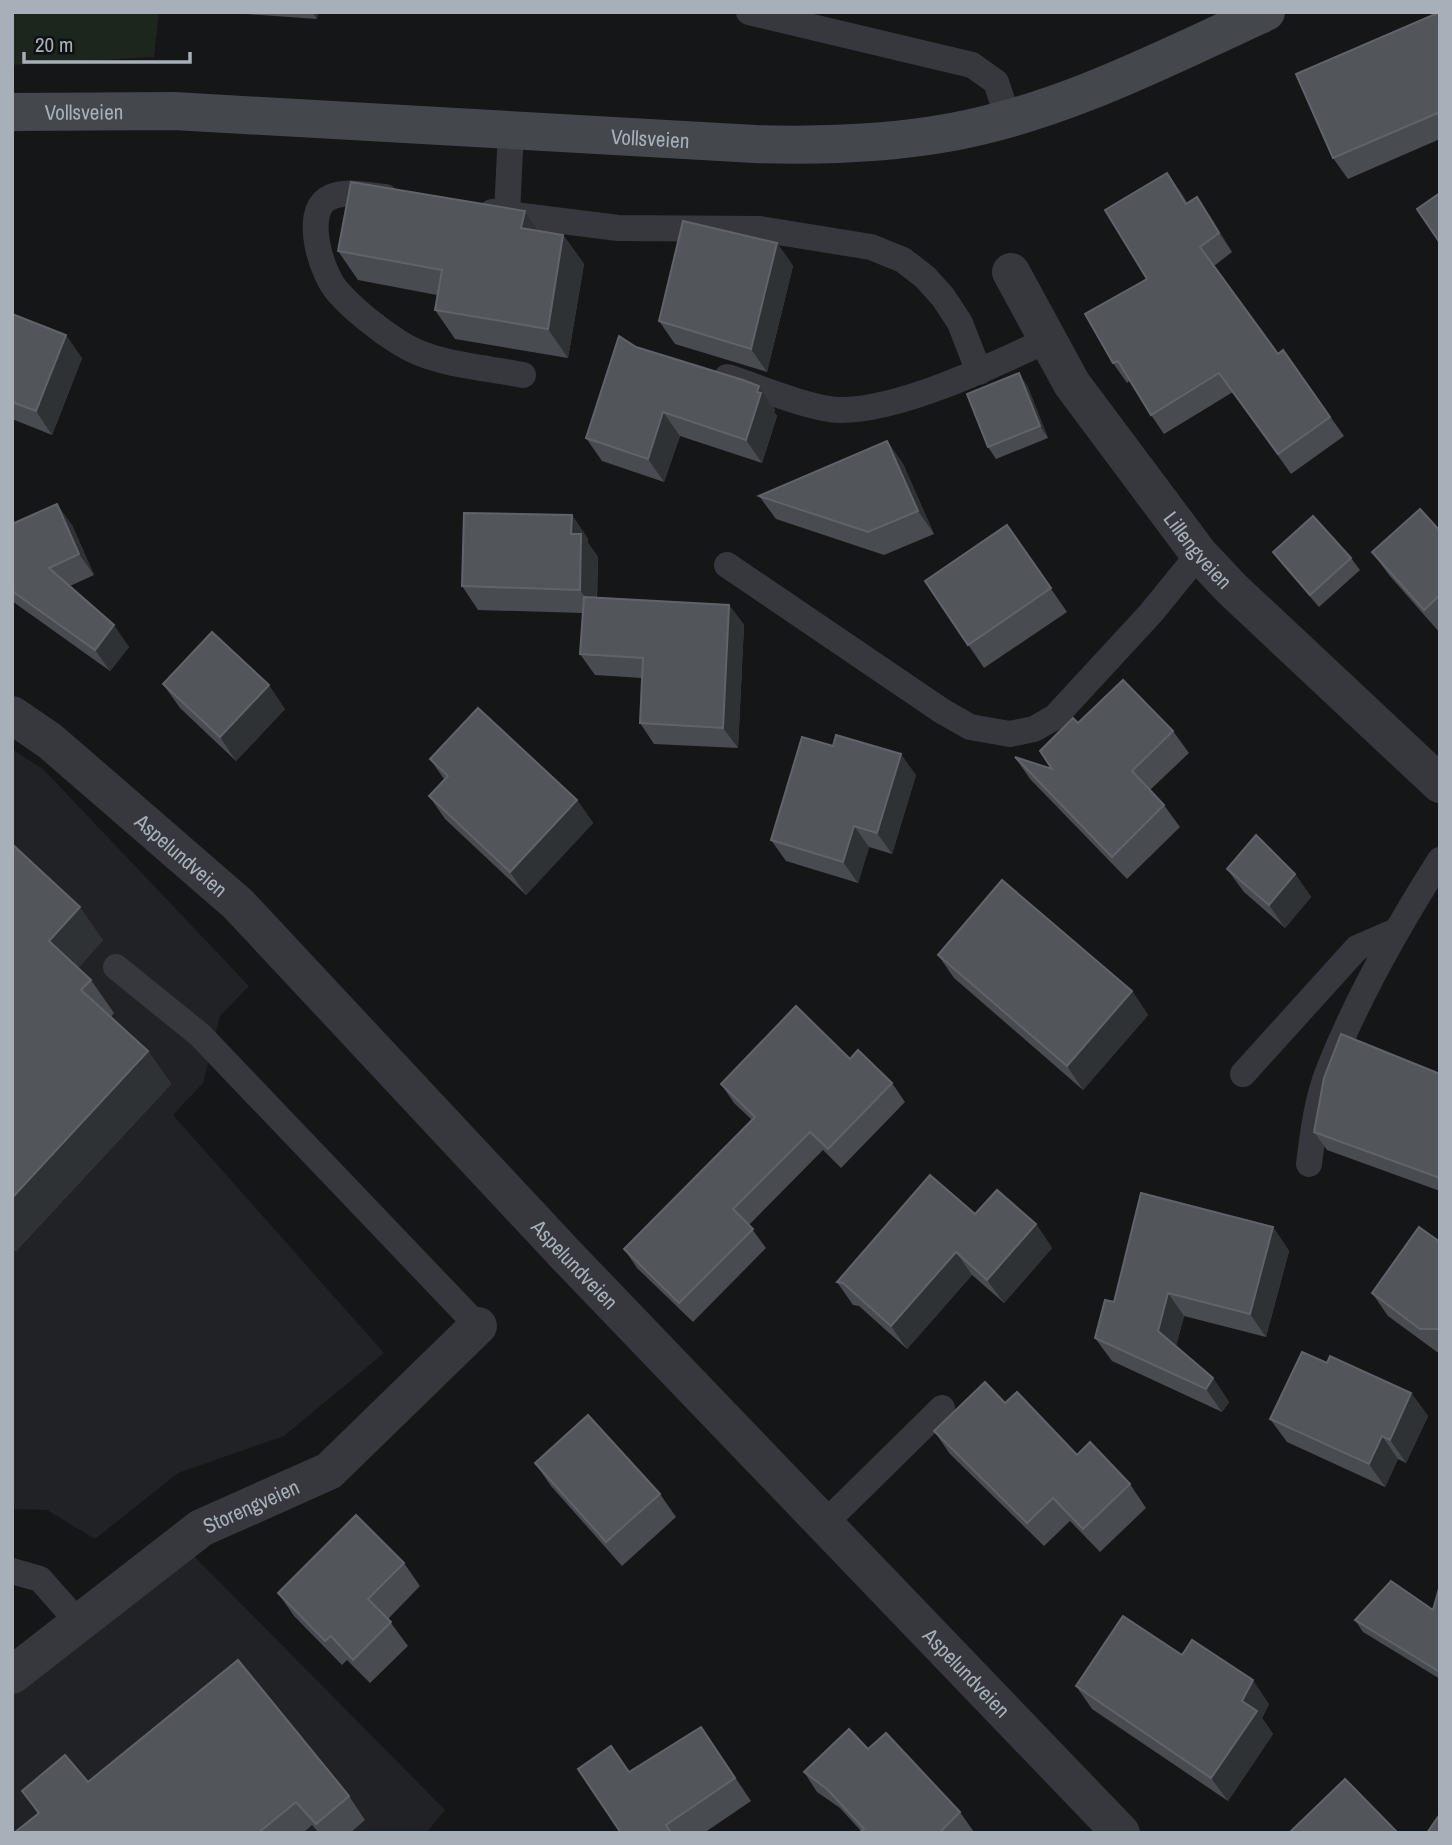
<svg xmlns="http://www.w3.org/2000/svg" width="1452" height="1845" font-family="'Archivo Narrow',sans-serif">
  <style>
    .built { fill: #212225 }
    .green { fill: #1d261d }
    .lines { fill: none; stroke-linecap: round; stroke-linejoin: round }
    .lane { stroke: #36383d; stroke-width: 26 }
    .street { stroke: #36383d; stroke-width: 38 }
    .secondary { stroke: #44484d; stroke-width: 38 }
    .wall { fill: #484b50 }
    .shaded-wall { fill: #2f3235 }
    .building { fill: #52565b; stroke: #60646a; stroke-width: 2 }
    .labels { text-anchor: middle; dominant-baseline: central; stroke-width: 5; stroke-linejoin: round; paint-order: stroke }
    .street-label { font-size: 21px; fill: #a7afb8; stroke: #101113 }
  </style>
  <rect width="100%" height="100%" fill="#151618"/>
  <!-- built -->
  <g class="built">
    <path d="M12,749L43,769L249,986L220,1016L203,1083L173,1115L384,1353L284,1436L178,1473L95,1539L47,1510L12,1509Z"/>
    <path d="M190,1552L445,1810L426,1833H12V1695Z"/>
  </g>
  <!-- green -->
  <path class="green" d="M12,12H159L154,57L12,65Z"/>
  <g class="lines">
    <!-- lane -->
    <g class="lane">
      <path d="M749,12L972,65L996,82L1008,118"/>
      <path d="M385,197C368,195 342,189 327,199C303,215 322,275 338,292C354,310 379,330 400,343C434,365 483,367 523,375"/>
      <path d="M492,212L618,228L760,229L871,247L903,260L925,277L943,297L960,323L979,372"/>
      <path d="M507,214L511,130"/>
      <path d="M727,377C756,386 812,410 840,410C901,410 992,366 1047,340"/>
      <path d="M727,565L942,711L970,727L1010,734L1034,729L1055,717L1151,613L1199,554"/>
      <path d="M116,967L200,1035L478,1326"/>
      <path d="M1243,1074L1357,948L1394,932"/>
      <path d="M1309,1164C1313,1132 1317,1099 1329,1069C1358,996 1398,926 1440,860"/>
      <path d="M824,1524L942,1408"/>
      <path d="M12,1571L40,1579L79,1623"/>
    </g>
    <!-- street -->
    <g class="street">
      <path id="s1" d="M1011,272L1072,384L1199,554L1232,589L1440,784"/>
      <path id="s2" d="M12,715L50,741L238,904L566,1255L1121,1833"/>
      <path id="s3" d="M12,1675L201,1528L329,1471L478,1326"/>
    </g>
    <!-- secondary -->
    <path class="secondary" id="s4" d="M12,112L174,111L755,144C821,146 887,144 952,132C1062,112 1165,58 1266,12"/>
  </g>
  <!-- wall -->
  <g class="wall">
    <path d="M218,12H318L317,19Z"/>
    <path d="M1440,12V139L1348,179L1333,158Z"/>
    <path d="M1181,192L1187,203L1210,216L1232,252L1214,266L1278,354L1283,350L1344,436L1291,474L1233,392L1164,434L1151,415L1130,380L1127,383L1113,363Z"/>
    <path d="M525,211L539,231L563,235L584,264L568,358L455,339L435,310L437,295L358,280L338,251Z"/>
    <path d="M777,243L793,266L767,372L675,344L659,321Z"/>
    <path d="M12,314L82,358L52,435L12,419Z"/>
    <path d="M636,347L759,386L775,410L774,412L777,416L762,463L680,436L664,482L602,461L586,438Z"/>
    <path d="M1027,385L1048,438L996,459L988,447Z"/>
    <path d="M887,441L903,464L934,534L884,555L776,519L759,496Z"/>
    <path d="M572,515L588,539V543L598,557L597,598L729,605L744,625L738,748L654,744L640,723L642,678L595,675L580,654L583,613L478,610L462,586Z"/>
    <path d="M12,524L72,525L94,575L70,586L129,647L110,671L12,601Z"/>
    <path d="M1007,525L1067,612L984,668L925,581Z"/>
    <path d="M1440,531V633L1389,575L1372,552Z"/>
    <path d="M1273,552L1351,558L1360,570L1319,607L1282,564Z"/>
    <path d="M163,684L285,709L236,761L180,708Z"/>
    <path d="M1078,723L1173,731L1189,753L1150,790L1164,805L1180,827L1127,879L1030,779L1015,757L1052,769Z"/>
    <path d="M833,746L916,775L892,854L869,847L858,883L786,861L771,840Z"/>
    <path d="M430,759L577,800L593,823L526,895L445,819L429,796L444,779Z"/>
    <path d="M12,844L103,940L78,968L91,980L114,1013L111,1017L148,1051L171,1084L16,1251L12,1248Z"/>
    <path d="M1227,869L1295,874L1311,897L1285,928L1244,892Z"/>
    <path d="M938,955L1132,991L1148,1015L1083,1090L954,978Z"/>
    <path d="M850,1059L892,1083L905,1102L841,1168L823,1150L749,1225L766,1248L693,1322L637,1268L624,1249L752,1120L734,1103L721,1084Z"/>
    <path d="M1440,1074V1191L1327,1150L1314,1132Z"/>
    <path d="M975,1214L1036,1224L1052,1248L1004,1303L972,1275L907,1349L859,1306L853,1305L837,1282Z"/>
    <path d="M1273,1227L1289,1251L1266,1337L1184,1316L1176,1346L1213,1378L1229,1402L1222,1412L1112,1361L1095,1338L1114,1302Z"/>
    <path d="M1440,1242V1352H1437L1388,1316L1372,1293Z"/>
    <path d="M1327,1363L1411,1393L1428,1416L1406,1463L1398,1459L1385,1487L1287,1442L1270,1419Z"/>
    <path d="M1005,1403L1077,1455L1130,1484L1146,1508L1100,1552L1070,1521L1044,1546L950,1454L934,1431Z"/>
    <path d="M535,1463L660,1494L676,1517L622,1566L551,1486Z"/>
    <path d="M404,1563L420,1586L388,1619L408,1646L370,1683L347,1660L342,1665L294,1616L278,1593Z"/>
    <path d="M1440,1585V1679L1363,1632L1355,1620L1433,1610Z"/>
    <path d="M1182,1655L1269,1704L1262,1718L1273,1734L1228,1801L1092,1709L1076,1686Z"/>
    <path d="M701,1727L751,1801L704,1833H621Z"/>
    <path d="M868,1749L960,1812L974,1832L973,1833H859L861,1831L840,1808L817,1792L804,1772Z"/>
    <path d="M88,1782L349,1796L365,1820L350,1833H319L312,1825L303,1833H14L38,1814L22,1791Z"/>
  </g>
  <!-- shaded-wall -->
  <g class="shaded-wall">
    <path d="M312,12H318L317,19Z"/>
    <path d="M1167,173L1181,192L1200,223L1186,204Z"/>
    <path d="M1197,197L1210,216L1232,252L1219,233Z"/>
    <path d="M525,211L545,240L521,228Z"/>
    <path d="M563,235L584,264L568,358L548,329Z"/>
    <path d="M777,243L793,266L767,372L751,349Z"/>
    <path d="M66,335L82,358L52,435L36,411Z"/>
    <path d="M1019,373L1027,385L1048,438L1040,426Z"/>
    <path d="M759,386L775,410L774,412L777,416L762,463L746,440Z"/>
    <path d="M663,412L680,436L664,482L648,459Z"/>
    <path d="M887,441L903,464L934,534L918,511Z"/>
    <path d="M57,504L72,525L94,575L79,554Z"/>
    <path d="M572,515L588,539V543L598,557L596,613L580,590L571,534Z"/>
    <path d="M729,605L744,625L738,748L723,728Z"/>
    <path d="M114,625L129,647L110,671L95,650Z"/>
    <path d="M269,685L285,709L236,761L220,737Z"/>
    <path d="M901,754L916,775L892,854L877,833Z"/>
    <path d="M577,800L593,823L526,895L510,872Z"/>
    <path d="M854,826L869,847L858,883L843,862Z"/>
    <path d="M1295,874L1311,897L1285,928L1269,905Z"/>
    <path d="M80,907L103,940L73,974L49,941Z"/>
    <path d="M1132,991L1148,1015L1083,1090L1067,1066Z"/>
    <path d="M148,1051L171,1084L16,1251L12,1246V1198Z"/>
    <path d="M1036,1224L1052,1248L1004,1303L987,1280Z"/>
    <path d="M1273,1227L1289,1251L1266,1337L1250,1314Z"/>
    <path d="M956,1252L972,1275L907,1349L891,1326Z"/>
    <path d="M1168,1293L1184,1316L1174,1354L1158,1331Z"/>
    <path d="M1213,1378L1229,1402L1222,1412L1206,1389Z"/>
    <path d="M1411,1393L1428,1416L1406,1463L1390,1440Z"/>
    <path d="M1382,1436L1398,1459L1385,1487L1369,1464Z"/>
    <path d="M1253,1680L1269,1704L1262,1718L1273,1734L1228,1801L1211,1778L1242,1701Z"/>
  </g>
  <!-- building -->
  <g class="building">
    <path d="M1440,12V112L1333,158L1296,74Z"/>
    <path d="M1167,173L1186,204L1197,197L1219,233L1200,247L1278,354L1283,350L1330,417L1278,454L1219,373L1151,415L1118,361L1113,363L1085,314L1147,279L1105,210Z"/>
    <path d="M351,182L525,211L521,228L563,235L548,329L435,310L442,270L338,251Z"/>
    <path d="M1440,193V243L1417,209Z"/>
    <path d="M683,221L777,243L751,349L659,321Z"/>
    <path d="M12,314L66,335L36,411L12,402Z"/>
    <path d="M619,336L636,347L743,380L759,386L757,392L761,393L746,440L663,412L648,459L586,438Z"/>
    <path d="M1019,373L1040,426L988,447L967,394Z"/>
    <path d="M887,441L918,511L868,532L759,496Z"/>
    <path d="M57,504L79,554L49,568L114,625L95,650L12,591V524Z"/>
    <path d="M1420,509L1440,531V595L1424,610L1372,552Z"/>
    <path d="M464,513L572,515L571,534H581L580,590L462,586Z"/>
    <path d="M1313,516L1351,558L1310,595L1273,552Z"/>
    <path d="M1007,525L1051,588L968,645L925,581Z"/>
    <path d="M584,597L729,605L723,728L640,723L643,658L580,654Z"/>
    <path d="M212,632L269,685L220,737L163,684Z"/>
    <path d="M1123,680L1173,731L1132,771L1164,805L1112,857L1015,757L1052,769L1040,751L1073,718L1078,723Z"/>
    <path d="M478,708L577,800L510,872L429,796L448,776L430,759Z"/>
    <path d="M836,735L901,754L877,833L854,826L843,862L771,840L802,737L833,746Z"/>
    <path d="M1256,835L1295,874L1269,905L1227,869Z"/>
    <path d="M12,844L80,907L49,941L91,980L81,990L148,1051L12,1198Z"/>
    <path d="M1002,880L1132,991L1067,1066L938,955Z"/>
    <path d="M796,1006L850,1059L858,1050L892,1083L828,1149L810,1132L733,1209L753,1229L679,1303L624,1249L755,1117L721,1084Z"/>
    <path d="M1341,1034L1440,1074V1178L1314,1132L1324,1078Z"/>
    <path d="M930,1175L975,1214L997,1190L1036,1224L987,1280L956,1252L891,1326L843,1283L837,1282Z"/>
    <path d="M1141,1193L1273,1227L1250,1314L1168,1293L1158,1331L1213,1378L1206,1389L1095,1338L1105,1300L1114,1302Z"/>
    <path d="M1419,1227L1440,1242V1329H1420L1372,1293Z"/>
    <path d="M1302,1352L1327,1363L1330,1356L1411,1393L1390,1440L1382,1436L1369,1464L1270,1419Z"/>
    <path d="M985,1382L1005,1403L1017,1392L1077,1455L1090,1442L1130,1484L1083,1529L1053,1498L1027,1523L934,1431Z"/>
    <path d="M588,1415L660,1494L606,1542L535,1463Z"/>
    <path d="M356,1515L404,1563L368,1599L391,1622L353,1660L331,1636L325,1641L278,1593Z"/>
    <path d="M1391,1581L1433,1610L1440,1585V1672L1355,1620Z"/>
    <path d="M1123,1616L1182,1655L1192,1640L1253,1680L1242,1701L1257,1711L1211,1778L1076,1686Z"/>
    <path d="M238,1660L349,1796L316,1824L296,1802L258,1833H14L39,1813L22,1791L65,1755L88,1782Z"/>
    <path d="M701,1727L735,1778L666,1825L671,1833H621L578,1769L611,1746L629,1772Z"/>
    <path d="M849,1729L868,1749L886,1733L960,1812L939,1833H859L864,1829L827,1789L804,1772Z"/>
    <path d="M1345,1779L1398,1833H1289Z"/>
    <path d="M1440,1814V1833H1427Z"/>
  </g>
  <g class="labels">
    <!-- street labels -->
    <g class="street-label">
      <text stroke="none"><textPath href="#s4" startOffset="72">Vollsveien</textPath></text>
      <text stroke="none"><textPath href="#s4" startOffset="639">Vollsveien</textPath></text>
      <text stroke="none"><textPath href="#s1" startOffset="336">Lillengveien</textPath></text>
      <text stroke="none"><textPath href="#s2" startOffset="220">Aspelundveien</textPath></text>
      <text stroke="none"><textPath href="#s2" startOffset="788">Aspelundveien</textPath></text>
      <text stroke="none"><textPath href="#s3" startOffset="294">Storengveien</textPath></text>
      <text stroke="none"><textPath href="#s2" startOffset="1354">Aspelundveien</textPath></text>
    </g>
  </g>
  <!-- border -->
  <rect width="1452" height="1845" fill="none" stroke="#a7afb8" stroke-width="28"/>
  <!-- scale -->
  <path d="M24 52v10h166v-10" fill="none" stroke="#a7afb8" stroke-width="3.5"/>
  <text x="35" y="52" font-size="21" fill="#a7afb8" stroke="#101113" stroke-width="5" paint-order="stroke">20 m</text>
</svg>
